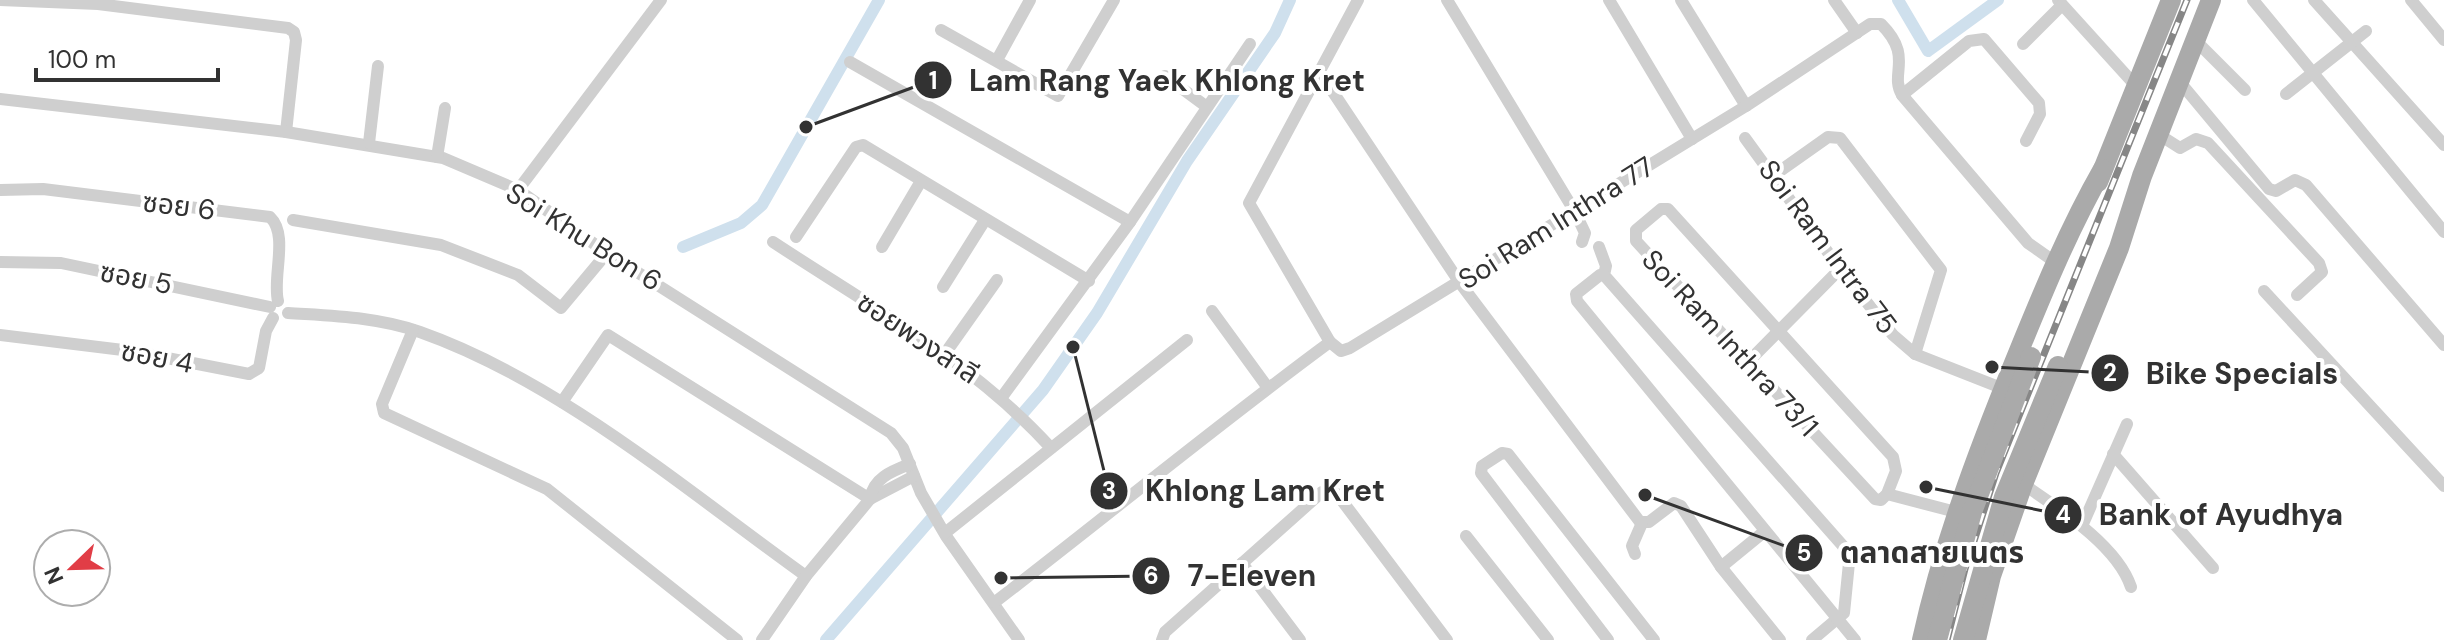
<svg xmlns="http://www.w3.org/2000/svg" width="2444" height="640" font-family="'DM Sans','Noto Sans Thai',sans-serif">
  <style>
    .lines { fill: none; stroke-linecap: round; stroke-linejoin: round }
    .canal { stroke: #cfe0ed; stroke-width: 12 }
    .street { stroke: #cfcfcf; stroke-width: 12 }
    .primary { stroke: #aaa; stroke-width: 20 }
    .rail-casing { stroke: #878787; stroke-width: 7 }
    .rail { stroke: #fff; stroke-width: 4; stroke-dasharray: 12; stroke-linecap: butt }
    .primary-bridge { stroke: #aaa; stroke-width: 20 }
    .labels { text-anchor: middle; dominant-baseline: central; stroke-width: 8; stroke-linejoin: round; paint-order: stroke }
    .street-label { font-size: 28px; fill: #323232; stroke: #fff }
    .leader { fill: none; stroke: #323232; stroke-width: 3 }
    .callout-dot { fill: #323232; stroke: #fff; stroke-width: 3 }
    .mark-label { font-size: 24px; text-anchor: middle; font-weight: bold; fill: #fff }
    .callout-label { font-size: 30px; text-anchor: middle; font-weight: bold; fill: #323232; stroke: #fff; stroke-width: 8; stroke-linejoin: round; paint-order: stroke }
  </style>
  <rect width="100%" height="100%" fill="#fff"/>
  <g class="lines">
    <!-- canal -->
    <g class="canal">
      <path d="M1898,0L1928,51L1998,0"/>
      <path d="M683,247L741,223L762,205L879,0"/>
      <path d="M826,640L1043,390L1097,313L1187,161L1275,33L1290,0"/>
    </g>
    <!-- street -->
    <g class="street">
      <path d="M0,0L98,4L288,28L294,32L296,40L286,132"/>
      <path d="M1447,0L1575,212L1585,233L1582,242"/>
      <path d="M1609,0L1692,139"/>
      <path d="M1681,0L1746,106"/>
      <path d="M1834,0L1857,33"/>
      <path d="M2058,0L2136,86"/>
      <path d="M2253,0L2444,232"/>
      <path d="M2314,0L2444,145"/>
      <path d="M2411,0L2444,40"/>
      <path d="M941,30L1058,96L1114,0"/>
      <path d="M2195,40L2245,90"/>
      <path d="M2023,44L2062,5"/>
      <path d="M997,60L1030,0"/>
      <path d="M850,62L1130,222L1002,397"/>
      <path d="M1321,74L1460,283L1640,522H1649L1674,503L1681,506L1721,567L1780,640"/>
      <path d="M1165,76L1207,107"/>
      <path d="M2179,81L2269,189L2276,191L2295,180L2306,185L2444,345"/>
      <path d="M2286,94L2366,31"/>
      <path d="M1902,95L1969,41L1984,39L2039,103L2040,114L2026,141"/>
      <path d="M0,99L286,132L443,158L518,190L607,253L891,433L903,448L921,493L946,536L1019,640"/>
      <path d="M2158,134L2180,148L2196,139L2208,143L2319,263L2322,272L2297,295"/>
      <path d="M1745,138L1840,269L1893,335L1915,354L2004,389"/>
      <path d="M369,143L378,66"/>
      <path d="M437,157L445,108"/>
      <path d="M1773,176L1828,137L1840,138L1941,270L1915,354"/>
      <path d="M0,190L43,189L270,217C289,235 272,277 278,301"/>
      <path d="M518,190L661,0"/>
      <path d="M293,220L441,245L518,275L561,308L607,253"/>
      <path d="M1130,222L1250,44"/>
      <path d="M796,237L856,147L863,145L1089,281"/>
      <path d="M773,242C870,306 973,362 1051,448"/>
      <path d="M882,247L921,181"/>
      <path d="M1599,247L1606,266L1604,275L1843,546L1849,563L1844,613L1812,640"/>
      <path d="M0,262L61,263L270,307"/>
      <path d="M1604,275H1600L1576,294L1577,301L1855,640"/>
      <path d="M943,287L985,220"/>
      <path d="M2264,291L2444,486"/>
      <path d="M1212,311L1268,388"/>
      <path d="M288,313C332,316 378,317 420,332C559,381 687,491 806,576"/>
      <path d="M413,330L382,404L384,413L547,489L737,640"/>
      <path d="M0,335L131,351L249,374L259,368L266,331L273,318"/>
      <path d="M1330,342L1249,203L1358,0"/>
      <path d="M944,355L997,280"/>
      <path d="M1748,362L1840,269"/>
      <path d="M562,402L608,335L870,499"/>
      <path d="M2113,454L2213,568"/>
      <path d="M2023,484C2058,508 2117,545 2131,587"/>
      <path d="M1887,494L1896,471L1893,457L1668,209H1661L1636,230V241L1875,499L1881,500L1887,494L1956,512"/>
      <path d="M870,499L914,476"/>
      <path d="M2082,526L2127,424"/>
      <path d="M945,533L1187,340"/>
      <path d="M1466,536L1548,640"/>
      <path d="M1635,554L1632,546L1642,523"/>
      <path d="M1242,563L1300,640"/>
      <path d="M1721,567L1765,531"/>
      <path d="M995,602C1107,516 1216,426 1330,342L1341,351L1350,348L1746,106L1870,24H1881C1914,57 1889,73 1902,95L2028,243L2055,262"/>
      <path d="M762,640L806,576L870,499C873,478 892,471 910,464"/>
      <path d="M1162,640L1165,632L1322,492L1329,490L1337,494L1447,640"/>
      <path d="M1608,640L1481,473L1482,466L1502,453L1508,454L1654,640"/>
    </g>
    <!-- primary -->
    <g class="primary">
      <path d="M2098,182L2171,0"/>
      <path d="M1922,640C1943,544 1977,454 2014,363C2041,297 2067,232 2103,169"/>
      <path d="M1976,640L1991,576L2023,484L2119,248L2142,176L2211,0"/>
    </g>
    <defs>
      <path id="rail" d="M1947,640L1965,569L1996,473L2187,0"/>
    </defs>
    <!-- rail casing -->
    <use href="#rail" class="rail-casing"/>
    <!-- rail -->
    <use href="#rail" class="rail"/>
    <!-- primary-bridge -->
    <g class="primary-bridge">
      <path d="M1937,640L1972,512L2031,357"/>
      <path d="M1963,640L2004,497L2058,366"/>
    </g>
  </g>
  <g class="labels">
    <!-- street labels -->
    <g class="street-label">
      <text transform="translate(179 206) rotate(7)">ซอย 6</text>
      <text transform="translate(1556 223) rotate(-32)">Soi Ram Inthra 77</text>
      <text transform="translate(584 237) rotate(32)">Soi Khu Bon 6</text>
      <text transform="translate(1828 247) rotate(53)">Soi Ram Intra 75</text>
      <text transform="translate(136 278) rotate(11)">ซอย 5</text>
      <text transform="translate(918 338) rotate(34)">ซอยพวงสาลี</text>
      <text transform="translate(1730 343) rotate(47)">Soi Ram Inthra 73/1</text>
      <text transform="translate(157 357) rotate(11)">ซอย 4</text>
    </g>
  </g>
  <!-- callouts -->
  <path class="leader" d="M806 127L933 80M1992 367L2110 373M1073 347L1109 491M1926 487L2063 515M1645 495L1804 553M1001 578L1151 576"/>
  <g class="callout-dot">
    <circle cx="806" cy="127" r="8"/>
    <circle cx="1992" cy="367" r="8"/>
    <circle cx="1073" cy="347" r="8"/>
    <circle cx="1926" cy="487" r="8"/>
    <circle cx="1645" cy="495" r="8"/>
    <circle cx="1001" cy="578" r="8"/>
    <circle cx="933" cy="80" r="20"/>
    <circle cx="2110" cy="373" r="20"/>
    <circle cx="1109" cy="491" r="20"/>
    <circle cx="2063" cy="515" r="20"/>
    <circle cx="1804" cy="553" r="20"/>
    <circle cx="1151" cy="576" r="20"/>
  </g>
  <g class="mark-label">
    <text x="933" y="89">1</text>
    <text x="2110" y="381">2</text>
    <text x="1109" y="499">3</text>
    <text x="2063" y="523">4</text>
    <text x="1804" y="561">5</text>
    <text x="1151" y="584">6</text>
  </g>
  <g class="callout-label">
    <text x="1167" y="91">Lam Rang Yaek Khlong Kret</text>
    <text x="2242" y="384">Bike Specials</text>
    <text x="1265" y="501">Khlong Lam Kret</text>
    <text x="2221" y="525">Bank of Ayudhya</text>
    <text x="1932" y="563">ตลาดสายเนตร</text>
    <text x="1252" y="586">7-Eleven</text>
  </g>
  <!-- north arrow -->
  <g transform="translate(72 568) rotate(247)"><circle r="38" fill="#ffffff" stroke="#adadad" stroke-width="2"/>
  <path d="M0-6L14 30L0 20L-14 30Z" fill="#e13d46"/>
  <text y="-12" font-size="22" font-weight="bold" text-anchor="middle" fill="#323232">N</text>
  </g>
  <!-- scale -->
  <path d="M36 68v12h182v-12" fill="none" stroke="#323232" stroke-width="4"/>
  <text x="48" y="68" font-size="24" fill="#323232" stroke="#ffffff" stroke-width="6" paint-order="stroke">100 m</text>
</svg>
